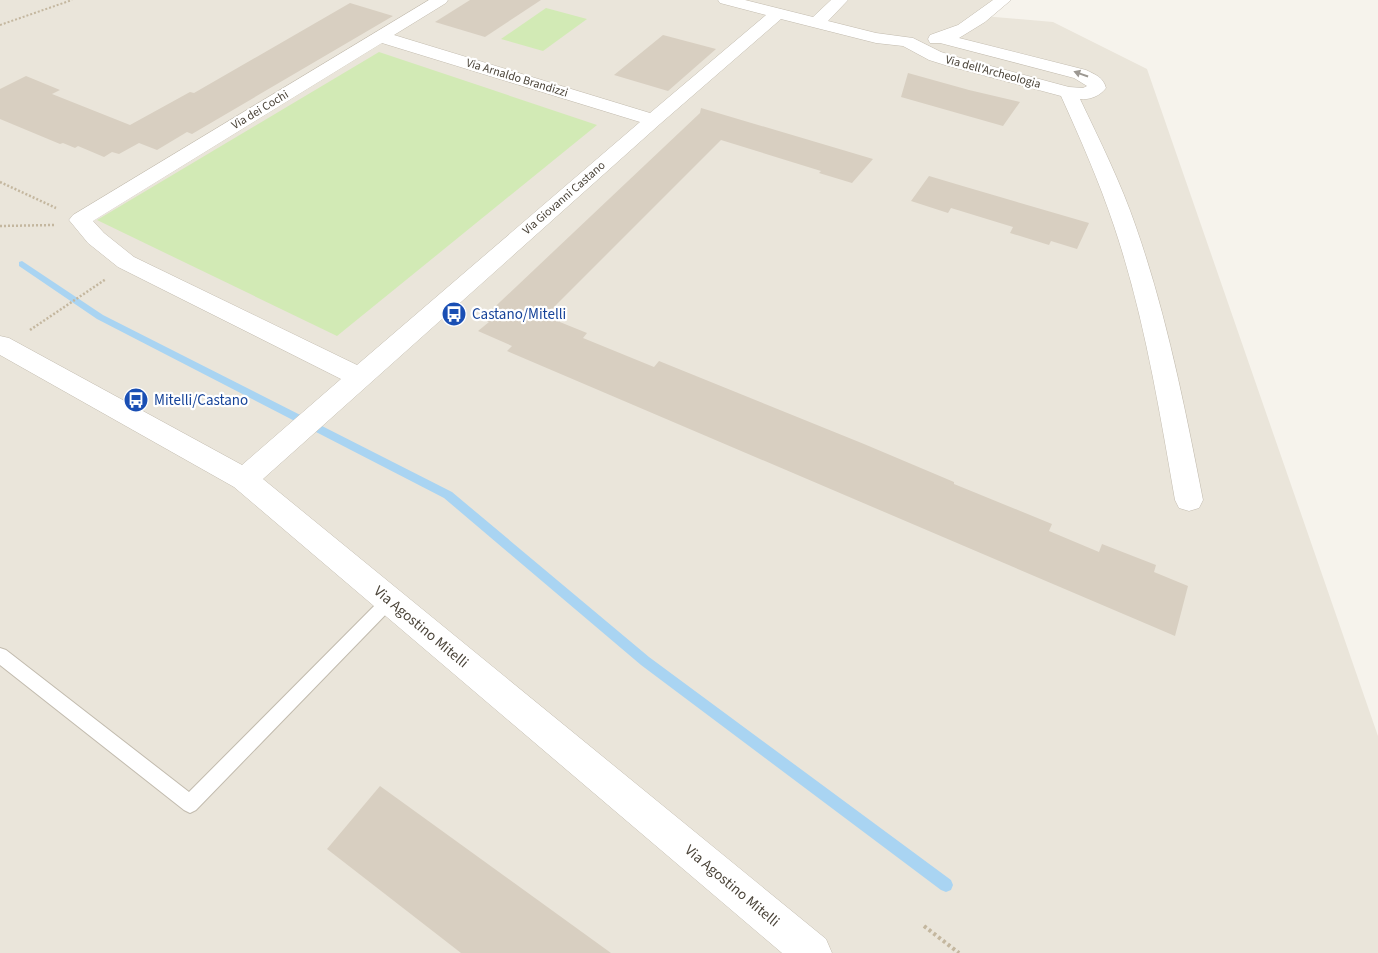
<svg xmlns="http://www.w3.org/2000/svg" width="1378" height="953" font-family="'Source Sans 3',sans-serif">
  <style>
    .residential { fill: #eae5da }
    .green { fill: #d2eab5 }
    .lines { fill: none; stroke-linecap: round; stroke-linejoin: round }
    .stream { fill: #a9d4f2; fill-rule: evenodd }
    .building { fill: #d8cfc1 }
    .lane-casing { stroke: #c2bbae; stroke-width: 2 }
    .street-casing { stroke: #c2bbae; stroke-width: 1 }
    .path-far2 { stroke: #c4b79f; stroke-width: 2; stroke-dasharray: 2 2; stroke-linecap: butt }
    .path-far1 { stroke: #c4b79f; stroke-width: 2.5; stroke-dasharray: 2 2; stroke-linecap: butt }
    .path { stroke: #c4b79f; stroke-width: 4; stroke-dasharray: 3 3; stroke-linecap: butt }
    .lane { fill: #fff; fill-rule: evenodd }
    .street { fill: #fff; fill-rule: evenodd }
    .oneway { fill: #9c9892 }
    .labels { text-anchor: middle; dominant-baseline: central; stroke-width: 4.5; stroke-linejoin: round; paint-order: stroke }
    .far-street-label { font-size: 12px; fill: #4b4439; stroke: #fff }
    .transit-label { font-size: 15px; fill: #164399; stroke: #fff; text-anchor: start }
    .street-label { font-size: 15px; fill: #4b4439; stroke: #fff }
  </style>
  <rect width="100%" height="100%" fill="#f6f3ec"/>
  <!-- residential -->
  <path class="residential" d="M0,0H1003L983,16L1053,22L1147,69L1378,736V953H0Z"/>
  <!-- green -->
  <g class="green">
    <path d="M546,8L587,19L543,51L501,39Z"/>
    <path d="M379,52L597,125L337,336L97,220Z"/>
  </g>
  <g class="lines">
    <!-- stream -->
    <path class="stream" d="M22,261L103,315L452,492L649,657L951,880L953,885L951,890L946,892L941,890L641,665L444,498L97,319L19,266V262Z"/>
  </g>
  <!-- building -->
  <g class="building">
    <path d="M470,0H541L485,37L435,22Z"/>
    <path d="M350,3L393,16L192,134L187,132L157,150L139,143L119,154L112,152L104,157L78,146L75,148L63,143L60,144L0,119V89L26,76L60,90L52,94L130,125L190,92L194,93Z"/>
    <path d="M663,35L716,49L668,91L614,75Z"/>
    <path d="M908,73L969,90L1020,102L1003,126L901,97Z"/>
    <path d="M701,108L873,159L852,183L819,173L821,171L721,140L545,316L587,333L583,338L654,367L659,361L864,444L954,482V484L1052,524L1049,531L1099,552L1102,544L1156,565L1154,572L1188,586L1175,636L507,351L512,346L478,331L489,322L482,319L700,113Z"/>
    <path d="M929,176L966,187L1089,223L1077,249L1051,241L1049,245L1010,233L1013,227L951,208L948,213L911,201Z"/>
    <path d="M380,786L611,953H461L327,849Z"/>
  </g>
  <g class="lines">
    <defs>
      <path id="lane" d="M389,594L394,596L397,601L394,606L196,810L190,813L184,810L0,665V648L6,650L189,792L384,596Z"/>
      <path id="street" d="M429,0H448L446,3L394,35L650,113L766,15L720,3L718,0H745L813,17L831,0H848L828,21L876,33L913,38L941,52L957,57L1069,87L1083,88L1087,86L1074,78L940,43H930L928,39L930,35L958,25L993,0H1011L985,22L959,38L1086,70C1096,75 1103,77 1106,88C1100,96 1090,100 1080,99C1100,141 1121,183 1136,227C1167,316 1185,408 1203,500L1199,508L1189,511L1179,508L1175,500C1159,408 1144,315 1114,226C1099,181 1080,138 1061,96L945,65L929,60L903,46L876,43L781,19L660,124L263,479L826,939L832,953H782L234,487L0,355V336L9,338L242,465L341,379L118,267L88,243L69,220L73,215ZM382,43L640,122L357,365L134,257L104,233L93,221Z"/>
    </defs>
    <!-- lane casing -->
    <use href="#lane" class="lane-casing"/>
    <!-- street casing -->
    <use href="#street" class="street-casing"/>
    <!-- path-far2 -->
    <path class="path-far2" d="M0,25L72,0"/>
    <!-- path-far1 -->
    <g class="path-far1">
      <path d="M0,182L56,208"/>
      <path d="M0,226L54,225"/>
      <path d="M30,330L106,279"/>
    </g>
    <!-- path -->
    <path class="path" d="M924,926L959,953"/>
    <!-- lane -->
    <use href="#lane" class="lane"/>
    <!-- street -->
    <use href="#street" class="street"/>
  </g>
  <!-- one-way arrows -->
  <defs><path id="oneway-solid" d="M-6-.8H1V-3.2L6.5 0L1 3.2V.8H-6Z" transform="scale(1.25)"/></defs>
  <use class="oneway" href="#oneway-solid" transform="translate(1081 74) rotate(-161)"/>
  <!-- icons -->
  <defs>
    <symbol id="bus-disc" viewBox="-11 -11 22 22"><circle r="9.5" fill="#1a4fb4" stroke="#fff"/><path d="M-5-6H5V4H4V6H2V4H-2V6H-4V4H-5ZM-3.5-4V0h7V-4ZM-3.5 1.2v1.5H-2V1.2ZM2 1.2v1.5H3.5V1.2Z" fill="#fff"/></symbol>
  </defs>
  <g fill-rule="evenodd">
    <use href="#bus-disc" x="440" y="300" width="28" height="28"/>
    <use href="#bus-disc" x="122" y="386" width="28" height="28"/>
  </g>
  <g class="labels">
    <!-- far-street labels -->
    <g class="far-street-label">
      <text transform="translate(993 72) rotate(15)">Via dell'Archeologia</text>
      <text transform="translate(517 78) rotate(17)">Via Arnaldo Brandizzi</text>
      <text transform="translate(260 110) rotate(-31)">Via dei Cochi</text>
      <text transform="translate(564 198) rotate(-41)">Via Giovanni Castano</text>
    </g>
    <!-- transit labels -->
    <g class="transit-label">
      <text x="472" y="314">Castano/Mitelli</text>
      <text x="154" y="400">Mitelli/Castano</text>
    </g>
    <!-- street labels -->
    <g class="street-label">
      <text transform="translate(421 627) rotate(40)">Via Agostino Mitelli</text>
      <text transform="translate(732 886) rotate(40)">Via Agostino Mitelli</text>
    </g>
  </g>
</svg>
